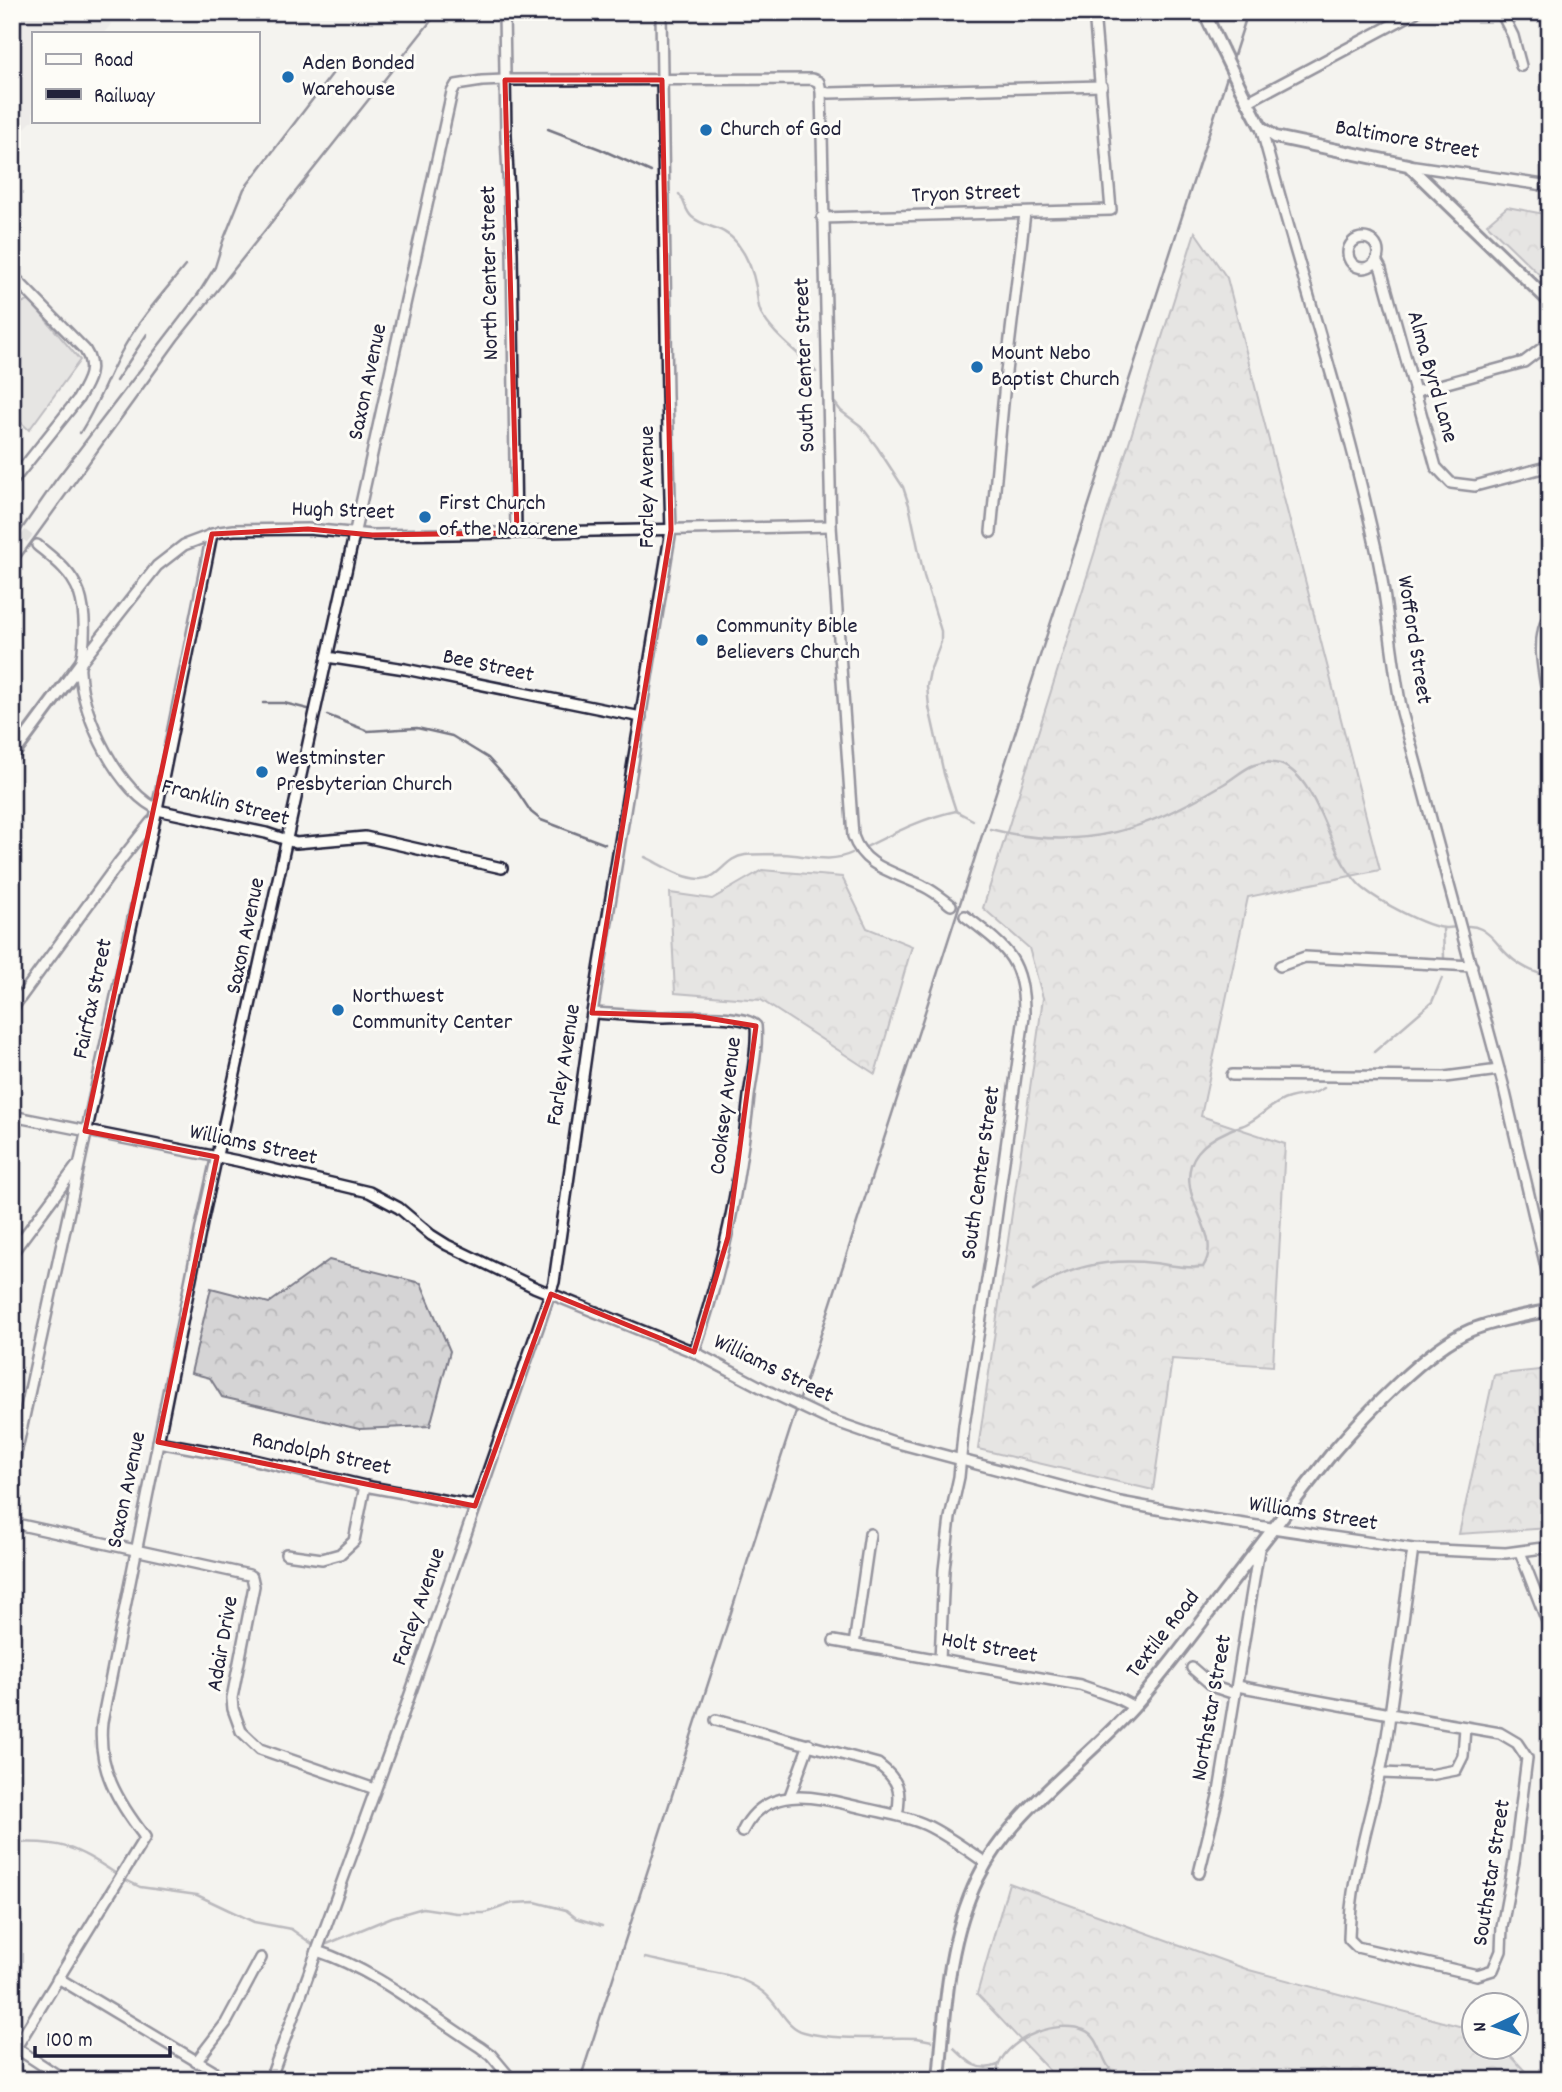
<svg xmlns="http://www.w3.org/2000/svg" width="1562" height="2092" font-family="Dekko,sans-serif">
  <style>
    .built { fill: #e4e3e2 }
    .forest { fill: url(#forest-crowns); stroke: #7c7b88; stroke-width: 2 }
    .green { fill: #d5d4d5; stroke: #7c7b88; stroke-width: 2 }
    .lines { fill: none; stroke-linecap: round; stroke-linejoin: round }
    .stream { stroke: #757582; stroke-width: 2.5 }
    .minor-tunnel { stroke: #cac9cb; stroke-width: 9; stroke-dasharray: 9 4.5; stroke-linecap: butt }
    .minor-casing { stroke: #22223b; stroke-width: 14 }
    .tertiary-casing { stroke: #22223b; stroke-width: 16 }
    .minor { stroke: #fdfcf7; stroke-width: 9 }
    .tertiary { stroke: #fdfcf7; stroke-width: 10 }
    .rail { stroke: #22223b; stroke-width: 2.5 }
    .minor-bridge-casing { stroke: #22223b; stroke-width: 14; stroke-linecap: butt }
    .tertiary-bridge-casing { stroke: #22223b; stroke-width: 16; stroke-linecap: butt }
    .minor-bridge { stroke: #fdfcf7; stroke-width: 9 }
    .tertiary-bridge { stroke: #fdfcf7; stroke-width: 10 }
    .marked { fill: none; stroke: #d62828; stroke-width: 5; stroke-linejoin: round }
    .poi-dot { fill: #1f6fb2; stroke: #fdfcf7; stroke-width: 2.5 }
    .labels { text-anchor: middle; dominant-baseline: central; stroke-width: 6; stroke-linejoin: round; paint-order: stroke }
    .poi-label { font-size: 23px; fill: #22223b; stroke: #fdfcf7; text-anchor: start }
    .street-label { font-size: 23px; fill: #22223b; stroke: #fdfcf7 }
  </style>
  <defs>
    <pattern id="forest-crowns" width="20" height="18" patternUnits="userSpaceOnUse" patternTransform="scale(1.75)"><rect width="20" height="18" fill="#d5d4d5"/><path d="M2 6a3 3 0 1 1 6 0M12 15a3 3 0 1 1 6 0" fill="none" stroke="#b7b6b8"/></pattern>
  </defs>
  <rect width="100%" height="100%" fill="#f4f3ef"/>
  <filter id="ink" filterUnits="userSpaceOnUse"><feTurbulence type="fractalNoise" baseFrequency=".0143" numOctaves="2"/><feDisplacementMap in="SourceGraphic" scale="14" xChannelSelector="R" yChannelSelector="G"/><feConvolveMatrix kernelMatrix="1 2 1 2 8 2 1 2 1" color-interpolation-filters="sRGB"/></filter>
  <g filter="url(#ink)">
    <!-- built -->
    <path class="built" d="M12,12H99L111,24L104,33H33V120L12,141Z"/>
    <!-- forest -->
    <g class="forest">
      <path d="M1507,207L1550,215V285L1487,224Z"/>
      <path d="M1195,232L1227,278L1380,870L1248,897L1201,1116L1285,1144L1273,1366L1172,1359L1153,1490L978,1449L1043,998L1029,948L983,908Z"/>
      <path d="M762,870L842,877L867,928L912,946L875,1074L761,1000L675,993L670,893L712,899Z"/>
      <path d="M329,1260L421,1283L450,1351L430,1426L359,1429L222,1397L210,1378L191,1373L211,1288L269,1303Z"/>
      <path d="M1548,1369L1550,1528L1459,1534L1494,1375Z"/>
      <path d="M1009,1883L1249,1970L1474,2030V2046L1503,2047L1533,2080H1058L977,1994Z"/>
    </g>
    <!-- green -->
    <path class="green" d="M30,301L80,360L29,430L12,414V304Z"/>
    <g class="lines">
      <!-- stream -->
      <g class="stream">
        <path d="M548,129L600,149L651,172"/>
        <path d="M679,194C685,201 685,211 692,217C706,229 721,224 737,243C747,256 753,271 756,287C758,297 757,304 761,313C774,337 799,352 816,372"/>
        <path d="M835,403L841,411L861,426L877,447L903,487L909,505L924,576L941,631V642L930,671L927,686L929,707L944,774L956,811"/>
        <path d="M263,703H284L308,709"/>
        <path d="M327,715L368,731L417,728L452,736L488,758L515,788L531,812L541,820L605,844"/>
        <path d="M990,829C1032,840 1074,842 1116,832C1153,823 1190,804 1222,785C1233,779 1243,769 1254,765C1262,762 1272,762 1280,764C1315,776 1327,841 1347,869C1352,876 1357,884 1364,889C1379,901 1426,927 1445,928C1457,928 1469,923 1481,929C1493,935 1499,947 1508,955C1519,966 1535,973 1550,977"/>
        <path d="M866,847C896,832 923,818 956,811L973,820"/>
        <path d="M645,857C662,865 680,878 700,879C719,880 725,857 745,855C758,854 771,854 783,854C807,855 830,864 852,853"/>
        <path d="M1443,928L1444,958"/>
        <path d="M1374,1052L1432,1002L1442,978"/>
        <path d="M1033,1291C1068,1266 1110,1258 1154,1263C1171,1265 1185,1269 1203,1267C1220,1241 1194,1214 1190,1187C1185,1158 1203,1142 1228,1131C1234,1127 1242,1127 1248,1123C1262,1116 1273,1102 1289,1098C1303,1094 1310,1097 1324,1088"/>
        <path d="M12,1843C61,1840 75,1847 115,1873"/>
        <path d="M126,1880L140,1887L197,1895L254,1922L291,1929L315,1946"/>
        <path d="M327,1944L392,1917L423,1908L456,1913H485L513,1903L535,1902L566,1910L576,1918L602,1926"/>
        <path d="M645,1958C660,1961 673,1964 687,1967C716,1974 738,1973 763,1992C779,2004 785,2027 804,2032C835,2041 884,2037 917,2038L932,2041"/>
        <path d="M954,2048C968,2062 979,2073 998,2065"/>
        <path d="M997,2080C998,2075 997,2068 999,2064C1011,2037 1057,2019 1084,2030C1101,2037 1100,2058 1111,2070C1114,2074 1120,2077 1124,2080"/>
      </g>
      <!-- minor-tunnel -->
      <path class="minor-tunnel" d="M12,525L37,545"/>
      <defs>
        <g id="minor">
          <path d="M504,12L506,136L512,252L516,533"/>
          <path d="M1501,12L1513,36L1521,66"/>
          <path d="M821,91L829,93L1102,86"/>
          <path d="M1247,102L1416,12"/>
          <path d="M1261,127C1298,268 1345,406 1376,549C1388,602 1391,658 1402,712L1503,1084L1550,1284"/>
          <path d="M1408,165L1550,186"/>
          <path d="M822,218L1111,210L1094,12"/>
          <circle cx="1363" cy="253" r="15"/>
          <path d="M1376,260L1381,269L1436,467L1451,483L1475,486L1550,466"/>
          <path d="M12,275L85,350C97,368 88,382 78,399L12,482"/>
          <path d="M1414,392L1524,362L1550,342"/>
          <path d="M991,532L1006,372L1025,213"/>
          <path d="M37,545C54,559 71,571 79,592C85,610 85,633 83,651C82,658 79,665 80,672C82,716 119,795 162,811L266,833L296,843L365,837L502,868"/>
          <path d="M1550,614C1533,641 1546,680 1550,710"/>
          <path d="M327,657L405,669L641,717"/>
          <path d="M80,664L157,566L184,545L219,532L234,530L308,529L372,535L453,534L831,526"/>
          <path d="M1280,966L1305,957L1472,966"/>
          <path d="M12,1009L120,861L151,822"/>
          <path d="M592,1013C614,1014 637,1016 659,1017C678,1017 745,1013 756,1026C758,1048 752,1074 749,1096C739,1187 724,1265 694,1352"/>
          <path d="M1232,1075L1445,1077L1499,1070"/>
          <path d="M12,1116L238,1161L369,1192L399,1208L431,1235L447,1245L534,1287L694,1352L770,1392"/>
          <path d="M12,1253L76,1167"/>
          <path d="M825,1418L894,1442L1120,1502L1211,1519L1413,1549L1506,1553L1550,1547"/>
          <path d="M158,1442L246,1458L365,1486L475,1506"/>
          <path d="M12,1472L157,809L212,534"/>
          <path d="M12,1523L249,1575L252,1577L254,1586L232,1698L233,1709L241,1731L260,1749L375,1789"/>
          <path d="M1520,1552L1550,1629"/>
          <path d="M286,1554L322,1559L340,1554L354,1541L365,1486"/>
          <path d="M834,1641L1080,1685L1117,1698L1134,1707"/>
          <path d="M854,1645L870,1534"/>
          <path d="M940,1660L944,1570L950,1518L959,1477L964,1425L992,1248L1024,1017C1025,960 1007,948 965,916"/>
          <path d="M1192,1668L1214,1687L1235,1694"/>
          <path d="M1237,1686L1390,1714C1382,1791 1350,1862 1349,1939L1357,1947L1477,1975L1493,1970L1501,1951L1502,1927L1514,1862L1527,1758L1517,1743L1500,1733L1390,1714L1413,1549"/>
          <path d="M716,1720L878,1764C899,1780 902,1791 897,1815"/>
          <path d="M1382,1773L1430,1775L1456,1770L1463,1756L1465,1727"/>
          <path d="M790,1796L809,1744"/>
          <path d="M742,1832C767,1781 820,1798 863,1808C884,1813 907,1816 926,1825C947,1835 967,1850 986,1863"/>
          <path d="M1199,1873L1219,1792L1259,1549"/>
          <path d="M317,1951C378,1971 426,2013 480,2047L491,2055L512,2080"/>
          <path d="M58,1978L228,2080"/>
          <path d="M16,2048L65,2080"/>
          <path d="M12,2054L145,1837C118,1802 97,1768 102,1722L202,1223L452,92L456,85L482,81L505,80L812,79L819,82L821,91L831,526L853,836C864,868 895,872 923,886C934,891 942,898 951,905"/>
          <path d="M196,2062L226,2023L261,1958"/>
          <path d="M270,2080L407,1703L554,1282L592,1013L671,530L667,396L661,12"/>
        </g>
        <g id="tertiary">
          <path d="M1204,12L1222,50"/>
          <path d="M1241,89L1261,127L1275,137L1408,165L1550,302"/>
          <path d="M12,756L80,664"/>
          <path d="M939,2080C945,2012 947,1941 978,1878C1011,1811 1085,1762 1134,1707C1166,1671 1194,1632 1223,1594C1259,1547 1296,1499 1333,1452C1364,1416 1427,1348 1471,1330C1496,1320 1524,1316 1550,1310"/>
        </g>
      </defs>
      <!-- minor casing -->
      <use href="#minor" class="minor-casing"/>
      <!-- tertiary casing -->
      <use href="#tertiary" class="tertiary-casing"/>
      <!-- minor -->
      <use href="#minor" class="minor"/>
      <!-- tertiary -->
      <use href="#tertiary" class="tertiary"/>
      <!-- rail -->
      <g class="rail">
        <path d="M116,381L147,334"/>
        <path d="M80,433C98,406 108,375 124,347C141,317 164,292 185,266"/>
        <path d="M12,543L55,481L198,294L215,267L223,241L244,189L342,61"/>
        <path d="M12,569L178,340L438,12"/>
        <path d="M580,2080L1248,12"/>
      </g>
      <defs>
        <path id="minor-bridge" d="M770,1392L825,1418"/>
        <path id="tertiary-bridge" d="M1222,50L1241,89"/>
      </defs>
      <!-- minor-bridge casing -->
      <use href="#minor-bridge" class="minor-bridge-casing"/>
      <!-- tertiary-bridge casing -->
      <use href="#tertiary-bridge" class="tertiary-bridge-casing"/>
      <!-- minor-bridge -->
      <use href="#minor-bridge" class="minor-bridge"/>
      <!-- tertiary-bridge -->
      <use href="#tertiary-bridge" class="tertiary-bridge"/>
    </g>
  </g>
  <!-- marked area -->
  <path d="M0 0H1562V2092H0ZM505,80H662L671,530L592,1013L695,1016L756,1026L728,1237L694,1352L551,1294L475,1506L158,1442L217,1157L85,1131L212,534L308,529L372,535L517,533Z" fill="#f4f3ef" fill-opacity=".55" fill-rule="evenodd"/>
  <path class="marked" d="M505,80H662L671,530L592,1013L695,1016L756,1026L728,1237L694,1352L551,1294L475,1506L158,1442L217,1157L85,1131L212,534L308,529L372,535L517,533Z"/>
  <!-- markers -->
  <g class="poi-dot">
    <circle cx="288" cy="77" r="7"/>
    <circle cx="706" cy="130" r="7"/>
    <circle cx="977" cy="367" r="7"/>
    <circle cx="425" cy="517" r="7"/>
    <circle cx="702" cy="640" r="7"/>
    <circle cx="262" cy="772" r="7"/>
    <circle cx="338" cy="1010" r="7"/>
  </g>
  <g class="labels">
    <!-- poi labels -->
    <g class="poi-label">
      <text x="302" y="64">Aden Bonded<tspan x="302" dy="26">Warehouse</tspan></text>
      <text x="720" y="130">Church of God</text>
      <text x="991" y="354">Mount Nebo<tspan x="991" dy="26">Baptist Church</tspan></text>
      <text x="439" y="504">First Church<tspan x="439" dy="26">of the Nazarene</tspan></text>
      <text x="716" y="627">Community Bible<tspan x="716" dy="26">Believers Church</tspan></text>
      <text x="276" y="759">Westminster<tspan x="276" dy="26">Presbyterian Church</tspan></text>
      <text x="352" y="997">Northwest<tspan x="352" dy="26">Community Center</tspan></text>
    </g>
    <!-- street labels -->
    <g class="street-label">
      <text transform="translate(1407 141) rotate(10)">Baltimore Street</text>
      <text transform="translate(966 195) rotate(-2)">Tryon Street</text>
      <text transform="translate(491 273) rotate(-91)">North Center Street</text>
      <text transform="translate(806 365) rotate(-92)">South Center Street</text>
      <text transform="translate(1431 377) rotate(74)">Alma Byrd Lane</text>
      <text transform="translate(369 382) rotate(-78)">Saxon Avenue</text>
      <text transform="translate(648 487) rotate(-90)">Farley Avenue</text>
      <text transform="translate(343 512) rotate(2)">Hugh Street</text>
      <text transform="translate(1413 640) rotate(81)">Wofford Street</text>
      <text transform="translate(488 667) rotate(12)">Bee Street</text>
      <text transform="translate(225 804) rotate(15)">Franklin Street</text>
      <text transform="translate(247 936) rotate(-78)">Saxon Avenue</text>
      <text transform="translate(94 999) rotate(-78)">Fairfax Street</text>
      <text transform="translate(565 1065) rotate(-81)">Farley Avenue</text>
      <text transform="translate(727 1106) rotate(-83)">Cooksey Avenue</text>
      <text transform="translate(253 1146) rotate(12)">Williams Street</text>
      <text transform="translate(982 1173) rotate(-82)">South Center Street</text>
      <text transform="translate(773 1370) rotate(26)">Williams Street</text>
      <text transform="translate(321 1455) rotate(12)">Randolph Street</text>
      <text transform="translate(128 1490) rotate(-78)">Saxon Avenue</text>
      <text transform="translate(1313 1515) rotate(9)">Williams Street</text>
      <text transform="translate(420 1607) rotate(-71)">Farley Avenue</text>
      <text transform="translate(1164 1635) rotate(-52)">Textile Road</text>
      <text transform="translate(224 1644) rotate(-80)">Adair Drive</text>
      <text transform="translate(989 1649) rotate(10)">Holt Street</text>
      <text transform="translate(1213 1708) rotate(-80)">Northstar Street</text>
      <text transform="translate(1493 1873) rotate(-81)">Southstar Street</text>
    </g>
  </g>
  <!-- margin -->
  <rect width="1562" height="2092" fill="none" stroke="#fdfcf7" stroke-width="42"/>
  <rect x="21" y="21" width="1520" height="2050" fill="none" stroke="#22223b" stroke-width="2.5" filter="url(#ink)"/>
  <!-- legend -->
  <rect x="32" y="32" width="228" height="91" fill="#fdfcf7" stroke="#a5a5ac" stroke-width="2"/>
  <rect x="46" y="54" width="35" height="10" fill="#fdfcf7" stroke="#a5a5ac" stroke-width="2"/>
  <text x="94" y="66" font-size="21" fill="#22223b">Road</text>
  <rect x="46" y="89" width="35" height="10" fill="#22223b" stroke="#a5a5ac" stroke-width="2"/>
  <text x="94" y="102" font-size="21" fill="#22223b">Railway</text>
  <!-- north arrow -->
  <g transform="translate(1495 2026) rotate(266)"><circle r="33" fill="#fdfcf7" stroke="#a5a5ac" stroke-width="2"/>
  <path d="M0-5L12 26L0 18L-12 26Z" fill="#1f6fb2"/>
  <text y="-10" font-size="19" font-weight="bold" text-anchor="middle" fill="#22223b">N</text>
  </g>
  <!-- scale -->
  <path d="M35 2046v10h135v-10" fill="none" stroke="#22223b" stroke-width="3.5"/>
  <text x="46" y="2046" font-size="21" fill="#22223b" stroke="#fdfcf7" stroke-width="5" paint-order="stroke">100 m</text>
</svg>
